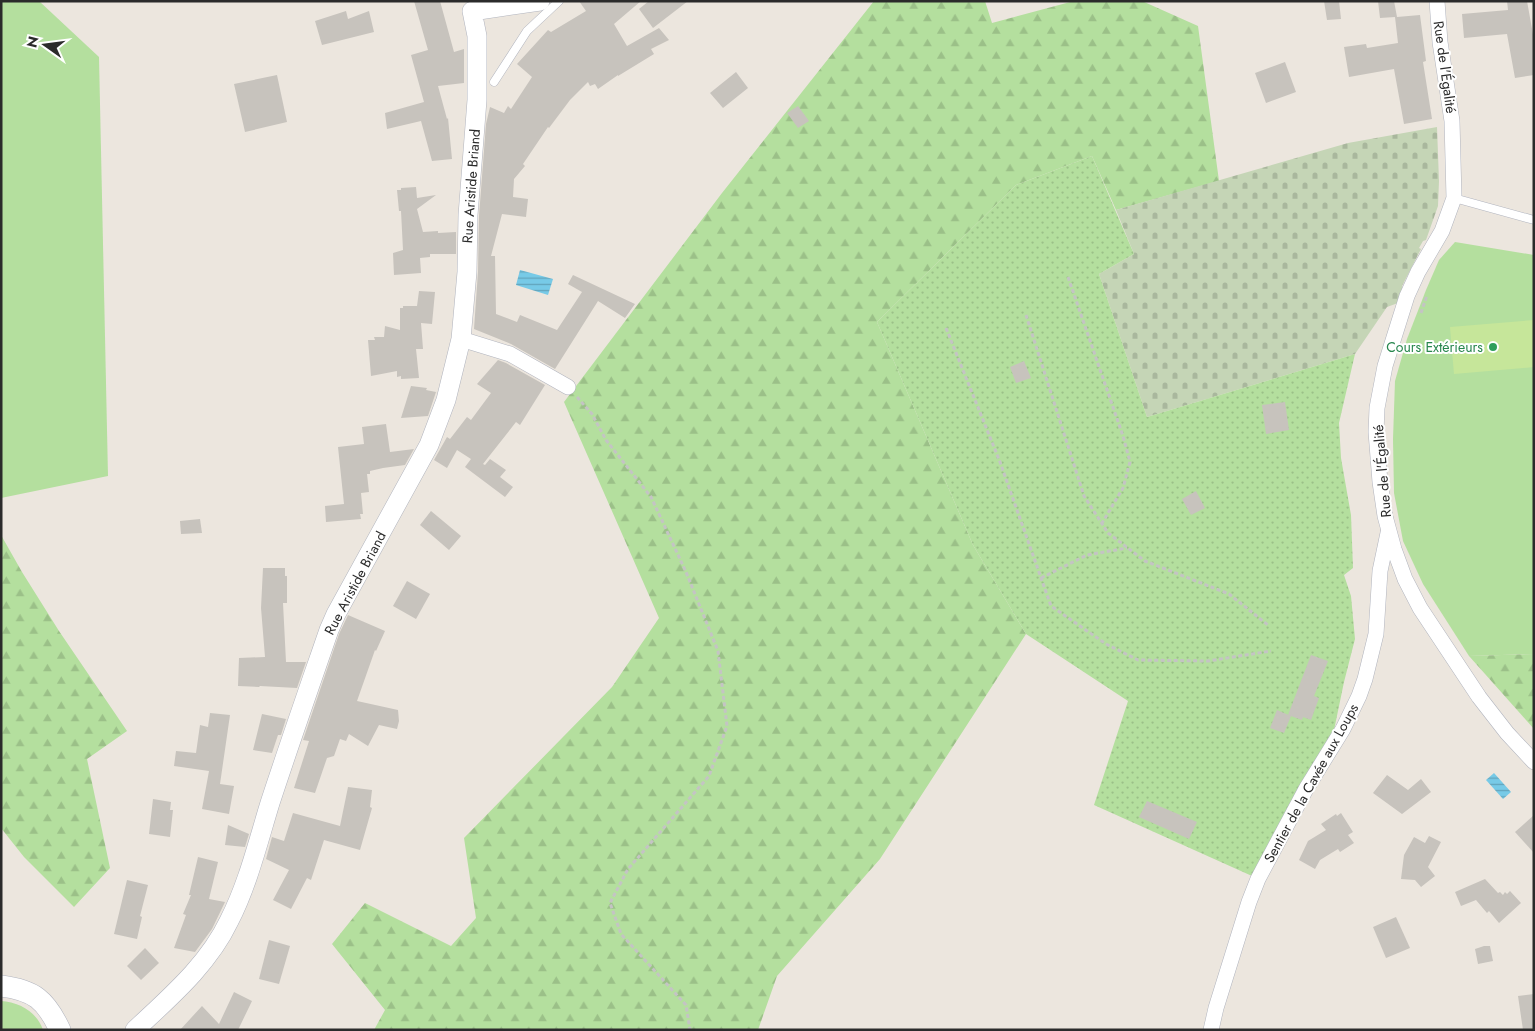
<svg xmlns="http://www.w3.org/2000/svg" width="1535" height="1031" font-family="Jost,sans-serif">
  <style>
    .grass { fill: #b4df9e }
    .forest { fill: url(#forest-firs) }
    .cemetery { fill: url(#cemetery-stones) }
    .park { fill: url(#park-dots) }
    .pitch { fill: #c6e69a }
    .water { fill: url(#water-rules) }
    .building { fill: #c7c3bd }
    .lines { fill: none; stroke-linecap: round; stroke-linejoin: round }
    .service-casing { stroke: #b1b4be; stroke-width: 9 }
    .minor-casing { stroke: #b1b4be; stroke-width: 16 }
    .tertiary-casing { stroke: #b1b4be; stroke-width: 20 }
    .secondary-casing { stroke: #b1b4be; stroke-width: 22 }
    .path { stroke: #c4c4c4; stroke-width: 3; stroke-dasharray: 4 2.5; stroke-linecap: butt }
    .service { stroke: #fff; stroke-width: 8 }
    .minor { stroke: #fff; stroke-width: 15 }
    .tertiary { stroke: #fff; stroke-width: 19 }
    .secondary { stroke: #fff; stroke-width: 21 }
    .leisure-dot { fill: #2e9e5b; stroke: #fff; stroke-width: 2 }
    .labels { text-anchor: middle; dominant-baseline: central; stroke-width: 4; stroke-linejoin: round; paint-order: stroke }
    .street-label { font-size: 14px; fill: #2b2b2b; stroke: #fff }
    .leisure-label { font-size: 14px; fill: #27864d; stroke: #fff; text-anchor: end }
  </style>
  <defs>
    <pattern id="forest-firs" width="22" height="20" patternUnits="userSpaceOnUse" patternTransform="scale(1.25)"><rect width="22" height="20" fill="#b4df9e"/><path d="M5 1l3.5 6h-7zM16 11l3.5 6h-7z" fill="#9bc088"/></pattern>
    <pattern id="cemetery-stones" width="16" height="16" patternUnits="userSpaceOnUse" patternTransform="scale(1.25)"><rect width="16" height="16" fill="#c5d5b6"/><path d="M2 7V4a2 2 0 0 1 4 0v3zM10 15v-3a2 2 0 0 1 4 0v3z" fill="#a9b79d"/></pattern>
    <pattern id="park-dots" width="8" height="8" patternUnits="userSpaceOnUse" patternTransform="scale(1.25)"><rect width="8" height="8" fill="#b4df9e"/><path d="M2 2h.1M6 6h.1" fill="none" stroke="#9bc088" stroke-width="1.8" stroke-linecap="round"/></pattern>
    <pattern id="water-rules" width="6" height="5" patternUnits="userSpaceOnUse" patternTransform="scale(1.25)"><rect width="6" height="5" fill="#77cae7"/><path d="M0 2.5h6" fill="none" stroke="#62a4bb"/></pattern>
  </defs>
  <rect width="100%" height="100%" fill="#ece6de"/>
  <!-- grass -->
  <g class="grass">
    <path d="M1,1H39L99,57L108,476L1,498Z"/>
    <path d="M1455,242L1534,255V654L1469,656L1423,584L1403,541L1394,493L1393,439L1395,381L1407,339L1426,290L1439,260Z"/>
    <path d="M1,1001C19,1002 37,1012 43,1030H1Z"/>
  </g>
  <!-- forest -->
  <g class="forest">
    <path d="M874,1H985L992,23L1074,1H1142L1198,26L1219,181L1116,210L1092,156L1016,185L877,322L973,545L1026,634L880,859L777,976L758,1030H374L385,1010L332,944L365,903L451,946L476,918L464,838L612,687L659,618L564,402L722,193Z"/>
    <path d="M1,535L22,572L59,631L127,731L87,759L110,868L74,907L24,857L1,828Z"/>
    <path d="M1534,654V729L1469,656Z"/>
  </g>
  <!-- cemetery -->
  <path class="cemetery" d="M1437,127L1439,181L1438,206L1426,240L1423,241L1419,248L1421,249L1402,286L1403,289L1398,303L1387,307L1355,354L1147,417L1099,274L1134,254L1116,210L1348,143Z"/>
  <!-- park -->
  <path class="park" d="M1092,156L1134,254L1099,274L1147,417L1355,354L1339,423L1341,458L1351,515L1353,568L1344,575L1351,596L1355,639L1344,682L1333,735L1252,876L1094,805L1128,701L1026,634L973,545L877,322L1016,185Z"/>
  <!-- pitch -->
  <path class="pitch" d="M1534,320V367L1454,374L1450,327Z"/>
  <!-- water -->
  <g class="water">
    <path d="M520,270L553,279L548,295L516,285Z"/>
    <path d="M1494,773L1511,792L1503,799L1486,780Z"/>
  </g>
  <!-- building -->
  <g class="building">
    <path d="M414,1H440L454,52L464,49V83L438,86L447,119L448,118L452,159L432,161L421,121L387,129L385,113L424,102L411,55L428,50Z"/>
    <path d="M579,1H641L614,24L627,46L659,28L669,40L651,49L654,54L618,76V75L598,89L595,84L590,86L588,82L570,100L549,128L548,127L523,164L525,166L514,179L513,197L528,199L526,217L502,214L491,256H495L496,314L517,322L520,315L557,330L582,292L568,284L573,275L635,304L625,318L598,301L555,369L511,344L474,329L478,272L479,216L486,124L490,107L504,113L508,106L511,109L532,77L517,64L548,30L551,32L586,11Z"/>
    <path d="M649,1H688L653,28L639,9Z"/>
    <path d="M1324,1H1339L1341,19L1327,20Z"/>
    <path d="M1378,1H1394L1397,17L1420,15L1426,61L1423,62L1432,119L1404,124L1394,69L1349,77L1344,47L1366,44L1367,48L1398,43L1395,17L1380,18Z"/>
    <path d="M1507,1H1527L1534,40V75L1515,78L1507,34L1464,38L1462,14L1508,10Z"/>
    <path d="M346,11L348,19L369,11L374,32L322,45L315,21Z"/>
    <path d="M1285,62L1296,92L1266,103L1255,73Z"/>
    <path d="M736,72L748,88L723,108L710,93Z"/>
    <path d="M277,75L287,122L245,132L234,84Z"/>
    <path d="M798,106L809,121L798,128L787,113Z"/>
    <path d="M416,187L417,198L436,195L417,209L423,232L438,231V233L456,232V254H430V257L420,258L421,273L394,275L393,253L403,250L401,211H399L397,190H401V188Z"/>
    <path d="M419,291L435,292L432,324L421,323L423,349H416L419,378L401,379V376L397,377V371L371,376L368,340H375L374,337H384L385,326L400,330V308H403V306H417Z"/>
    <path d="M498,360L506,363L545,385L520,425L516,422L483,464L485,465L490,459L506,470L500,477L513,487L505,497L465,467L471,459L457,450L447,468L434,460L447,437L450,439L467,417L471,420L491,393L477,384Z"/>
    <path d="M1024,361L1031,378L1016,383L1010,367Z"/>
    <path d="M411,386L427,388L426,390L436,392L428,416L401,418Z"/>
    <path d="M1285,402L1289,430L1266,434L1262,405Z"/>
    <path d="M386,424L390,452L414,449L405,465L383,468L370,471V474H367L369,492L361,493L363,514H360L361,519L326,522L325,506L344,504L338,447L364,444L362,427Z"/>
    <path d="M1196,491L1205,508L1191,515L1182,499Z"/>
    <path d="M431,511L461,536L449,550L420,525Z"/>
    <path d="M200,519L202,533L181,534L180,521Z"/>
    <path d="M263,568H285V576H287V603H283L286,662H306L297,688L260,686L259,687L238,686L239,658L265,657L261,608Z"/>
    <path d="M407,581L430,594L416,619L393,606Z"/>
    <path d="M348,615L385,631L376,651L375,650L357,701L398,710L399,721L397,729L379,725L368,746L349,734L346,741L340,739L334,756L327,758L315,793L294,788L309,741L303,740L339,634Z"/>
    <path d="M1311,655L1328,661L1314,696L1319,698L1311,720L1303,717L1302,720L1288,715Z"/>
    <path d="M1277,710L1291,716L1284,733L1270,728Z"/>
    <path d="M210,713L230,715L220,784L234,786L229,814L202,809L209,771L174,766L176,751L196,753L200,725L208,727Z"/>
    <path d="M262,714L286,719L281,735H278L272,753L253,750Z"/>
    <path d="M1387,775L1408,790L1421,779L1431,792L1402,814L1373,793Z"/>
    <path d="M348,787L372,790L370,807L372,808L360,850L324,840L311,880L307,878L291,909L273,900L289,870L266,859L272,837L284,841L293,813L340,826Z"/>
    <path d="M153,799L171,802L170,810H173L170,837L149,834Z"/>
    <path d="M1147,801L1197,822L1189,839L1139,817Z"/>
    <path d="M1341,813L1353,832L1348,835L1354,843L1340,852L1338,849L1320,860L1315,869L1299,860L1308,841L1326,830L1321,824L1336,814L1337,816Z"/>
    <path d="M1534,815V853L1515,832Z"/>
    <path d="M228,825L249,834L245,847L225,845Z"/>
    <path d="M1429,836L1441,842L1428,867L1435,876L1421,887L1415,880L1401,879L1404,855L1414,837L1425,843Z"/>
    <path d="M198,857L218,862L209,899L225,902L212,929L195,952L174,948L186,915L183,914L191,895H189Z"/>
    <path d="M1485,879L1498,893L1500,892L1503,895L1505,892L1507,894L1510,891L1521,903L1499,923L1489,911L1487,913L1476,900L1461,906L1455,892Z"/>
    <path d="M127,880L148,885L140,916L142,917L137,939L114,934Z"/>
    <path d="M1396,917L1410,948L1386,958L1373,927Z"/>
    <path d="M269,940L290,946L279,984L259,979Z"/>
    <path d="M1484,946H1490L1493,961L1478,964L1475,949Z"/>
    <path d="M145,948L159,963L141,980L127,966Z"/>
    <path d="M234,992L252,1001L238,1030H180L202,1006L219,1024Z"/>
    <path d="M1534,994V1030H1523L1518,996Z"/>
  </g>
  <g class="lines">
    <defs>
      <g id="service">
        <path d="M494,82L527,31L559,1"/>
        <path d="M1454,198L1534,220"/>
      </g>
      <g id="minor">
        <path d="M1437,1L1440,42L1452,121L1454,198L1442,231L1418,272L1407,296L1385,366L1377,408L1376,432L1380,482L1385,516L1394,549L1405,579L1420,608L1479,697L1507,733L1534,762"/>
        <path d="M461,339L510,354L568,387"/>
        <path d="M1211,1030L1216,1008L1249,902L1258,879L1306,789L1343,729L1359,696L1365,679L1376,634L1380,571L1388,533"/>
      </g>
      <path id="tertiary" d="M135,1030C170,997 208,965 229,921C248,884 258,842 270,803C289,745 309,688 329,630L336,614L429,445L446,400L461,339L467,272L468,215L477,100V36L472,11L540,1"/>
      <path id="secondary" d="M1,986C34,990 46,1000 60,1030"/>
    </defs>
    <!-- service casing -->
    <use href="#service" class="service-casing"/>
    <!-- minor casing -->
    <use href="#minor" class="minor-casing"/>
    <!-- tertiary casing -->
    <use href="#tertiary" class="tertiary-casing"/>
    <!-- secondary casing -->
    <use href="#secondary" class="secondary-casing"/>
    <!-- path -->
    <g class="path">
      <path d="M1068,277L1123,436L1130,462L1123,488L1102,523"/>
      <path d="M1421,313L1427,295"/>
      <path d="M1026,315L1084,496L1108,533L1145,561L1229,594L1268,625"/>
      <path d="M946,328L1000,462L1051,606L1106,644L1138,660L1208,661L1271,651"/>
      <path d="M577,397L592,414L606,440L651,497L686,572L718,651L727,726L709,776L628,869L610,903L621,934L686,1005L690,1030"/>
      <path d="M1041,578L1087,555L1127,548"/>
    </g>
    <!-- service -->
    <use href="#service" class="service"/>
    <!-- minor -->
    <use href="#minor" class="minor"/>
    <!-- tertiary -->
    <use href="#tertiary" class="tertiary"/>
    <!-- secondary -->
    <use href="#secondary" class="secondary"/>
  </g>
  <!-- markers -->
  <circle class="leisure-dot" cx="1493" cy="347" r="5"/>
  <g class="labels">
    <!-- street labels -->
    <g class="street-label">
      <text transform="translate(1445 67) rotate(82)">Rue de l'Égalité</text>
      <text transform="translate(471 186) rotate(-86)">Rue Aristide Briand</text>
      <text transform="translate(1382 471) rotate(-95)">Rue de l'Égalité</text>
      <text transform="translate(355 583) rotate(-62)">Rue Aristide Briand</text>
      <text transform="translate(1311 783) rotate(-61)">Sentier de la Cavée aux Loups</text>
    </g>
    <!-- leisure labels -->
    <g class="leisure-label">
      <text x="1483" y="347">Cours Extérieurs</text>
    </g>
  </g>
  <!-- border -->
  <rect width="1535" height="1031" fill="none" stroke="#2b2b2b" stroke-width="5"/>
  <!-- north arrow -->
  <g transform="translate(45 45) rotate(284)" stroke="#ffffff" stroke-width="4" paint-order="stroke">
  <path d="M0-4L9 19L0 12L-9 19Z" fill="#2b2b2b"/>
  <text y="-8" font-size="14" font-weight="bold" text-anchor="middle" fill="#2b2b2b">N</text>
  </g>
</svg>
